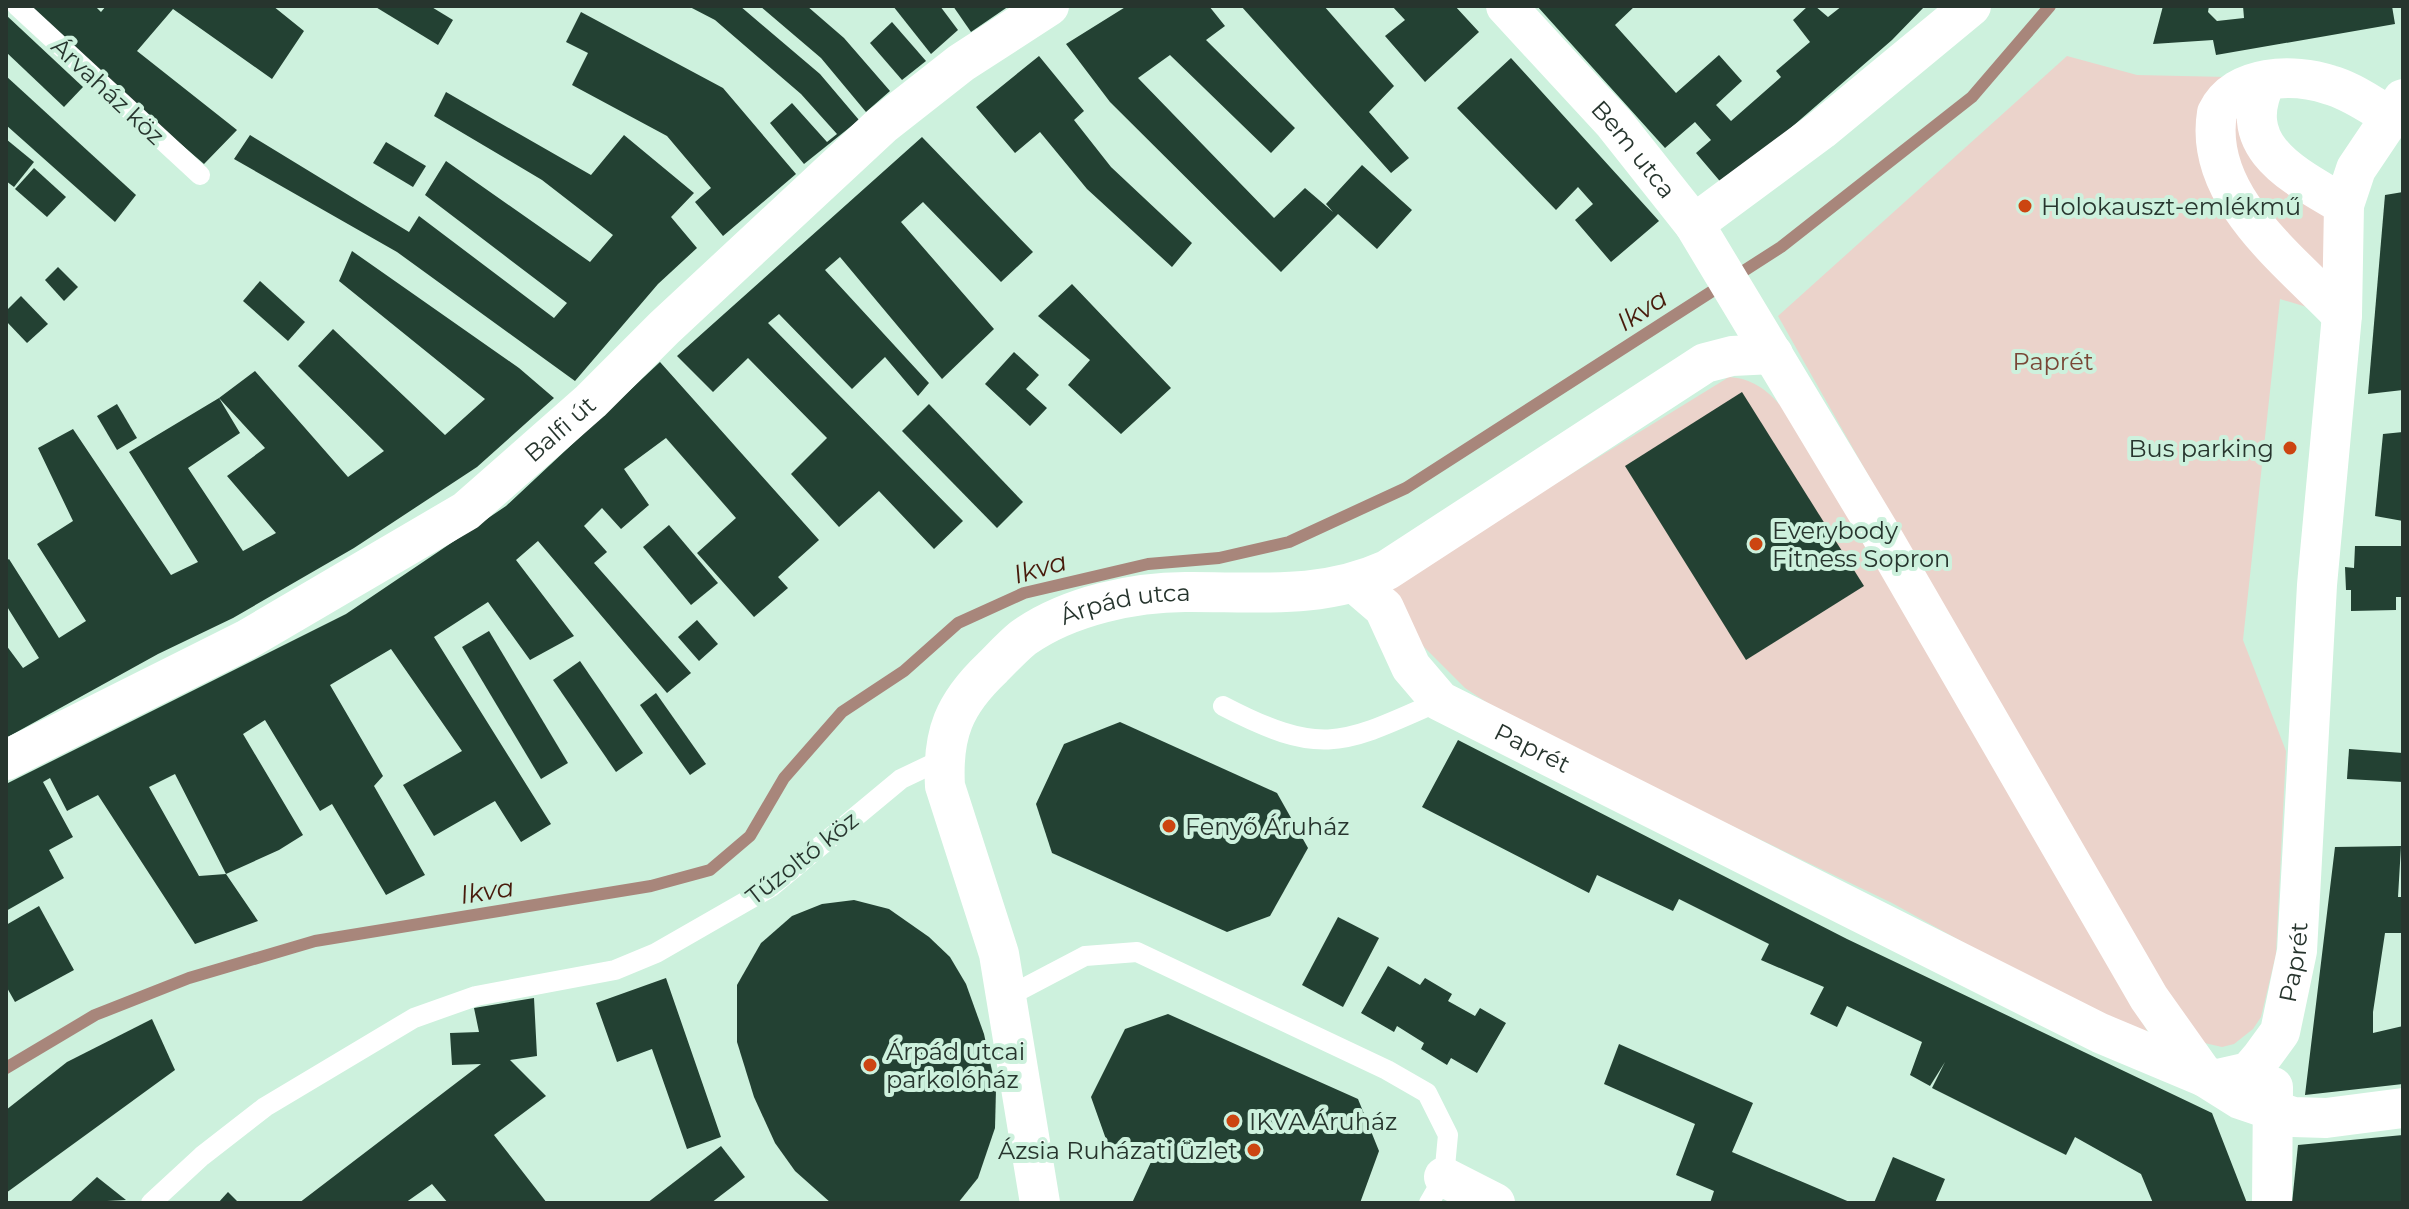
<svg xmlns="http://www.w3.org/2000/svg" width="2409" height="1209" font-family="Montserrat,sans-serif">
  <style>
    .green { fill: #ebd3cb }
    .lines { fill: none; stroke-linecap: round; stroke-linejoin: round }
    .stream { stroke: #a8867b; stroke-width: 12 }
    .building { fill: #234133; fill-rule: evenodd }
    .lane { stroke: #fff; stroke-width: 20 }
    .street { stroke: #fff; stroke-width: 40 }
    .poi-dot { fill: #cc4511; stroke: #cdf1dd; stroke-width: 3 }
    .labels { text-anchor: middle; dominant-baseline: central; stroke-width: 8; stroke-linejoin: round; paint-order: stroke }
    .street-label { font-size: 24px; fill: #27352e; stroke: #cdf1dd }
    .poi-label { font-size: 24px; fill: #27352e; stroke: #cdf1dd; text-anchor: start }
    .park-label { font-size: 24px; fill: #794636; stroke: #cdf1dd }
    .water-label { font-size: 26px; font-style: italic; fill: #481a0b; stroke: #cdf1dd }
  </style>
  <rect width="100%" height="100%" fill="#cdf1dd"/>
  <!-- green -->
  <g class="green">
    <path d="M2067,56L2137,75L2227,77C2243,163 2266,189 2346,224L2330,314L2280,299L2243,640L2286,751L2276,954L2261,1017L2253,1029L2234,1044L2222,1047L2200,1042L2164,997L1778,316Z"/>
    <path d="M1729,377C1757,379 1771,394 1789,415L2149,1034L2124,1031L1892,903L1518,723L1465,688L1417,640L1387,587Z"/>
  </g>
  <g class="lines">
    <!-- stream -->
    <path class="stream" d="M6,1068L95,1015L189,978L315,941L651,886L710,870L750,836L784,778L842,712L904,671L958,623L1024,593L1148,564L1219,558L1289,542L1406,488L1781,247L1972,97L2050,6"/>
  </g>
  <!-- building -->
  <g class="building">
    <path d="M20,6H95L101,12L106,6H273L304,31L272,79L173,9L137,51L237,130L204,164Z"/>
    <path d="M374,6H430L453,20L438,45Z"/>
    <path d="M688,6H740L820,74L859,120L804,164L770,123L792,103L827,142L837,134L801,94L715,20Z"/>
    <path d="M760,6H807L844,38L890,91L866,112L821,58Z"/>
    <path d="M893,6H940L958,30L931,54Z"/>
    <path d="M953,6H1009L971,32Z"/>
    <path d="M1127,6H1209L1225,26L1206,40L1295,128L1271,153L1170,55L1138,78L1274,218L1305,188L1333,212L1326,204L1362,165L1412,210L1377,249L1338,214L1281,272L1110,102L1066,44Z"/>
    <path d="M1241,6H1324L1394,86L1369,112L1409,158L1391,173Z"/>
    <path d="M1392,6H1455L1479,32L1425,82L1385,36L1405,20Z"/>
    <path d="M1537,6H1635L1615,25L1676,93L1719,55L1742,81L1716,105L1731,121L1781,77L1776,71L1810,42L1793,20L1808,6H1815L1828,17L1842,6H1925L1892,40L1724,186L1696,153L1711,140L1695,122L1665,148Z"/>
    <path d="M2163,6H2209L2208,12L2217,21L2244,18L2243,6H2392L2395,24L2216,55L2213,40L2153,44Z"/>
    <path d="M581,12L723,88L796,174L723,236L695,202L711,188L667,136L572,85L588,53L566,42Z"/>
    <path d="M6,15L83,87L64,107L6,52Z"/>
    <path d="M892,22L926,61L902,80L870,43Z"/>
    <path d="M1039,56L1084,111L1074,120L1111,167L1192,243L1172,267L1087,189L1040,132L1015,153L976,107Z"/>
    <path d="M1511,58L1659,221L1611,262L1575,220L1593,204L1578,187L1556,210L1457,108Z"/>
    <path d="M6,76L136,195L115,222L6,125Z"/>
    <path d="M446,92L591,175L624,135L694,193L671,217L697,248L658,284L575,381L397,252L234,159L250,135L409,232L419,216L554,318L567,303L425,195L446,161L590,262L613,235L542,180L434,116Z"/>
    <path d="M922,137L1033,252L1001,282L923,202L901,222L994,329L942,379L840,257L825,270L929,383L918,396L885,357L852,389L779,314L768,323L963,521L934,549L879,491L839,527L791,474L827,438L748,358L713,392L677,356Z"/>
    <path d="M6,139L34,162L14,187L6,181Z"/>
    <path d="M386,142L426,166L413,187L373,163Z"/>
    <path d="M34,168L66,197L47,217L15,189Z"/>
    <path d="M2403,192V390L2368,394L2385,195Z"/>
    <path d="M352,251L519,368L554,398L477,467L354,548L233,618L158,654L6,738V645L23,668L39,658L6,605V561L9,559L59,638L86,621L37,544L73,521L38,448L73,429L171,575L198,562L129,452L219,398L255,371L348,477L384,451L298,366L333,329L445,435L485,399L339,281ZM219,398L265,448L227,476L276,533L243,551L188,468L240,433Z"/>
    <path d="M58,267L78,287L64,301L45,280Z"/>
    <path d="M260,281L305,322L288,341L243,301Z"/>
    <path d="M1072,284L1171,388L1121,434L1068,385L1090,360L1038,316Z"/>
    <path d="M21,296L48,324L27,343L6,321V311Z"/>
    <path d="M1014,352L1039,375L1026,389L1047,408L1030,426L985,384Z"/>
    <path d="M660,362L819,540L778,577L788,588L754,617L697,553L736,518L666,438L624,469L649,505L621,529L602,508L584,526L607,552L594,563L691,673L667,693L538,541L516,560L574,636L530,660L488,602L434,637L551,824L521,842L495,801L434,836L403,785L462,751L391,649L330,685L383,776L374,786L425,875L386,895L332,804L320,811L265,720L243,734L303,835L279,850L226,874L175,774L149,787L199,876L226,874L258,921L195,944L98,795L67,811L50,778L43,782L73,837L49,850L64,878L6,911V784L346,614L506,506Z"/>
    <path d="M1742,392L1864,586L1746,660L1625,466Z"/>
    <path d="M117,404L137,438L117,450L97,416Z"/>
    <path d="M929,404L1023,502L997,528L902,431Z"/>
    <path d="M2403,432V521L2375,516L2383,434Z"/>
    <path d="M669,525L718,583L691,605L643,547Z"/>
    <path d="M2355,546H2403V597H2396V610L2351,611V590H2346L2345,567L2354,568Z"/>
    <path d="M697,620L718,644L699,661L678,637Z"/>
    <path d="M489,631L568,763L541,779L462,647Z"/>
    <path d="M580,661L643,753L616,772L553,680Z"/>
    <path d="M656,693L706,764L690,775L640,705Z"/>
    <path d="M1120,722L1277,793L1308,848L1270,916L1227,932L1052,853L1036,804L1064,744Z"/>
    <path d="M1458,740L1847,939L2212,1113L2247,1203H2153L2141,1174L2075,1137L2066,1155L1932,1088L1945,1062L1930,1086L1910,1075L1922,1042L1847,1006L1837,1027L1810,1014L1824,987L1761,960L1769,944L1679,899L1673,911L1597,875L1589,893L1422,807Z"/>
    <path d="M2349,749L2403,753V782L2347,779Z"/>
    <path d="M2401,846L2398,897H2403V933H2385L2373,1012V1033L2403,1026V1084L2305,1095L2335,847Z"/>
    <path d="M854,900L889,909L929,937L950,957L966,984L984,1034L996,1089L995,1128L978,1178L958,1203H831L795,1171L775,1143L754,1097L737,1042V985L761,943L792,916L822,904Z"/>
    <path d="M39,906L74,970L15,1002L6,986V925Z"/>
    <path d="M1338,917L1379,938L1343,1007L1302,985Z"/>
    <path d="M1388,966L1420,985L1425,978L1452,994L1448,1001L1475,1016L1480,1008L1506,1023L1477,1073L1451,1058L1447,1065L1421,1049L1424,1043L1397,1026L1394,1032L1361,1013Z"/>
    <path d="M666,978L721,1137L687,1149L652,1049L617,1062L596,1003Z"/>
    <path d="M534,998L537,1056L510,1060L546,1096L494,1135L547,1203H448L432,1184L405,1203H299L481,1064L452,1065L450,1033L479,1032L474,1008Z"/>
    <path d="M1168,1014L1358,1099L1379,1151L1360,1203H1132L1151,1162L1107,1142L1091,1097L1125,1029Z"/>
    <path d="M152,1019L175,1070L6,1193V1110L67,1062Z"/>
    <path d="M1619,1044L1753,1103L1732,1152L1852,1203H1710L1714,1191L1676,1175L1695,1124L1604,1084Z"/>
    <path d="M2403,1135V1203H2292L2298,1145Z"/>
    <path d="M721,1146L745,1177L711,1203H647Z"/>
    <path d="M1893,1157L1945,1179L1935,1203H1874Z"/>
    <path d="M97,1177L126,1200L69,1203Z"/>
    <path d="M228,1192L239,1203H218Z"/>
  </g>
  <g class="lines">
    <!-- lane -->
    <g class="lane">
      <path d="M17,6L200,175"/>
      <path d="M1223,706C1323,758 1343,744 1440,701"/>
      <path d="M1007,997L1085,956L1137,952L1387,1070L1427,1093L1448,1135L1444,1177L1429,1203"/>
      <path d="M151,1203L202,1156L265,1107L414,1018L476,996L615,970L656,953L771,887L901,779L943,759"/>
    </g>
    <!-- street -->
    <g class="street">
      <path id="s1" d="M1506,6L1614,123L1694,224L1880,533L2149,998L2205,1077L2240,1099L2293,1117L2326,1118L2403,1108"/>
      <path d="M2266,81C2233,148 2296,176 2344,205"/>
      <path d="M1694,224L1821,130L1971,6"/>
      <path d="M2342,315C2291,261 2203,197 2217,113C2235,74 2294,73 2330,85C2352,91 2371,106 2391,116"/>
      <path id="s2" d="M1356,584L1384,608L1411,667L1440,701L2100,1033L2205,1077L2218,1079L2249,1072L2261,1058L2280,1032L2297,951L2317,585L2342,315L2344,205L2356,169L2403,99"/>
      <path id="s3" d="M6,760L246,640L466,511L591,401L664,328L882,125L961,63L1049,6"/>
      <path d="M1444,1177L1495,1203"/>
      <path id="s4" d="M1040,1203L999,954L945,786C942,734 954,704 992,668C1002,658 1012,647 1023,638C1068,606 1136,591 1191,592C1260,592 1323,599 1387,570L1705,363L1732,356L1773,354"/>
      <path d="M2272,1203L2273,1087"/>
    </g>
  </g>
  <!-- markers -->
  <g class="poi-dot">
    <circle cx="2025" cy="206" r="8"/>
    <circle cx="2290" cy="448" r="8"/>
    <circle cx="1756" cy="544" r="8"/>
    <circle cx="1169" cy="826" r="8"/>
    <circle cx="870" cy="1065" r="8"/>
    <circle cx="1233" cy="1121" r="8"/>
    <circle cx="1254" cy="1150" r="8"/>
  </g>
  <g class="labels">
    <!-- street labels -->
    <g class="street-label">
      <text transform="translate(108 91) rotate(43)">Árvaház köz</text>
      <text stroke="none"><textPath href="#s1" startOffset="192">Bem utca</textPath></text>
      <text stroke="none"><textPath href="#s3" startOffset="648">Balfi út</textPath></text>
      <text stroke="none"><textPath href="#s4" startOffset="714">Árpád utca</textPath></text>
      <text stroke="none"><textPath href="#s2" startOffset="250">Paprét</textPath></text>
      <text transform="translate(802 858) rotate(-38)">Tűzoltó köz</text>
      <text stroke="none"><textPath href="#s2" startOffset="1166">Paprét</textPath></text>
    </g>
    <!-- poi labels -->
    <g class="poi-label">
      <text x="2041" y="206">Holokauszt-emlékmű</text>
      <text x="2274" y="448" text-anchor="end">Bus parking</text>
      <text x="1772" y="530">Everybody<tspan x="1772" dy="28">Fitness Sopron</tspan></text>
      <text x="1185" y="826">Fenyő Áruház</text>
      <text x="886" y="1051">Árpád utcai<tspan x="886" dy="28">parkolóház</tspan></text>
      <text x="1249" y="1121">IKVA Áruház</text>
      <text x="1238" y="1150" text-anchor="end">Ázsia Ruházati üzlet</text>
    </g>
    <!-- park labels -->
    <g class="park-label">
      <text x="2053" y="361">Paprét</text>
    </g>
    <!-- water labels -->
    <g class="water-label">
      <text transform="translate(1642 310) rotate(-33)">Ikva</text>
      <text transform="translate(1040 568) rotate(-16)">Ikva</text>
      <text transform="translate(487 891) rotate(-9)">Ikva</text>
    </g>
  </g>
  <!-- border -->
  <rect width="2409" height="1209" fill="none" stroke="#27352e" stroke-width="16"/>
</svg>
